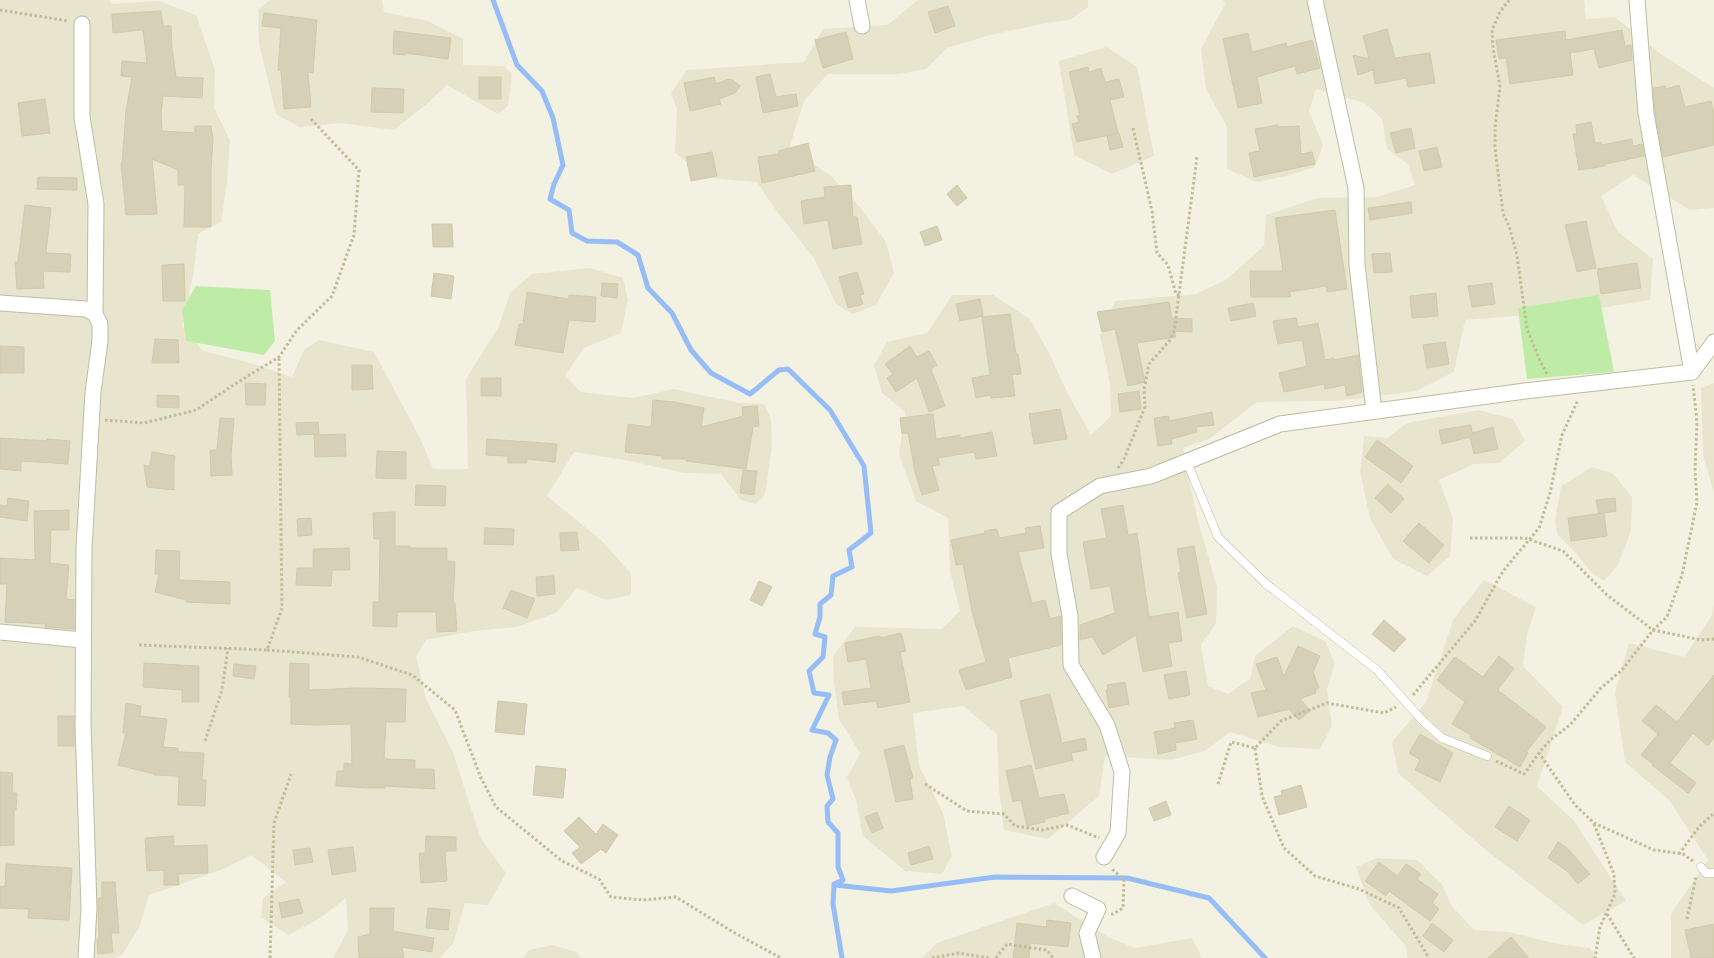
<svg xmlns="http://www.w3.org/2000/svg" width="1714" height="958" font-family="Barlow,sans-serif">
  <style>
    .residential { fill: #e8e5cf }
    .green { fill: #beeca6 }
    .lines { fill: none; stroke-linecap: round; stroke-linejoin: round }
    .stream { stroke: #97bdf7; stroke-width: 5 }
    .building { fill: #d5d0b6; stroke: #d1caa9 }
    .lane-casing { stroke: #bfbba4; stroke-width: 9 }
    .street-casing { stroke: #bfbba4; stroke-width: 17 }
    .path { stroke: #c2bb94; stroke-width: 3; stroke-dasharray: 2.5 2.5; stroke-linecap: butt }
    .lane { stroke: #fff; stroke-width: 8 }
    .street { stroke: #fff; stroke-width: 15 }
  </style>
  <rect width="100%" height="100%" fill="#f3f1e2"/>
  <!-- residential -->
  <g class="residential">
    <path d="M0,0H109L112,4L159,1L196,15L215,70L214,108L230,140L227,183L221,222L198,234L194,271L182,326L203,351L250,363L292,377L304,350L319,340L374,352L420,438L433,469H468L466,379L499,326L510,293L532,274L590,268L623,278L628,299L621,333L584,348L565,375L581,392L633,398L674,389L739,403L764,404L771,419L772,445L765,495L755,504L741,500L721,474L684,473L630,461L574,452L547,496L603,542L631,574V595L606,600L577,588L556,613L516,627L474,631L426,640L416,657L426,699L452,750L481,839L506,873L488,905L465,903L453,944L440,958H333L348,930L346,898L319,919L288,935L261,917L263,898L286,882L251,855L221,870L149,895L139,928L122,955L114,958H0Z"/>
    <path d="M270,0H382L384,12L428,21L463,39V65L504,66L512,74L508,106L498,114L447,85L429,102L394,130L340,123L299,127L276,114L259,44L258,10Z"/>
    <path d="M918,0H1088V7L1070,20L1046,23L990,35L947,48L926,69L898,74H828L804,101L789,149L830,175L860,207L886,242L894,273L876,305L853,314L836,304L814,258L778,213L757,182L709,178L675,153L677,109L671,93L687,70L804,62L823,29L887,25Z"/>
    <path d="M1223,0H1584L1586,19L1615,17L1661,54L1714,88V208L1690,210L1633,175L1601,196L1618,232L1653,259L1650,300L1588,310L1465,320L1454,372L1416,391L1338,401L1257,402L1209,439L1183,448L1197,517L1217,587L1216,623L1201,645L1208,686L1228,694L1250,679L1255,656L1293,626L1325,641L1335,663L1327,689L1332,726L1320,749L1279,747L1230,732L1205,751L1171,760L1105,756L1099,796L1048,839L1004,830L999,789L997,734L963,706L913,713L919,766L943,813L952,856L942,874L905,871L863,836L856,800L847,778L860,753L839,719L834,682L833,656L855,627L942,629L960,611L950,571L948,518L916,501L899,454L905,412L882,393L874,365L887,342L927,333L952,295H993L1030,319L1049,353L1069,396L1091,435L1111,416L1110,383L1100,336L1115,301L1196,294L1227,279L1264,246L1266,215L1317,198L1377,197L1415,185L1408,164L1387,149L1382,119L1365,103L1316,89L1309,111L1323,145L1315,167L1286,176L1257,182L1227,169V127L1206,89L1201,49L1225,4Z"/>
    <path d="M1107,47L1137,67L1154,156L1112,174L1074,155L1059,61Z"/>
    <path d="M1714,383V493L1703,455L1701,388Z"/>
    <path d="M1478,410L1513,419L1525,441L1499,463L1474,464L1439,480L1453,518L1450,556L1427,576L1393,559L1370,518L1360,472L1364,436L1387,438L1407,423Z"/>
    <path d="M1592,467L1612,473L1632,497L1631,531L1618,565L1604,581L1592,573L1574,551L1558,535L1555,521L1561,486Z"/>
    <path d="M1484,580L1536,607L1527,634L1523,666L1563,707L1537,786L1574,821L1626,901L1583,925L1482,847L1398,773L1392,742L1426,702L1453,620Z"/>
    <path d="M1714,603V958H1671V914L1708,860L1669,800L1625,762L1615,693L1629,643L1684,657L1712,615Z"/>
    <path d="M1376,858L1417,860L1442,884L1451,905L1474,930L1509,932L1558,944L1590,948L1597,958H1408L1405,945L1370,905L1356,867Z"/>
    <path d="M1054,903L1108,937L1135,948L1192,938L1202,958H922L937,943Z"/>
    <path d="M552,945L577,952L581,958H523L529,950Z"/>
  </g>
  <!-- green -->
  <g class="green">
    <path d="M196,286L270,290L275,341L264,355L186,341L182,310Z"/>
    <path d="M1599,295L1614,372L1527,379L1518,308Z"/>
  </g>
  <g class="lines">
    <!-- stream -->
    <g class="stream">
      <path d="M493,0L517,65L542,91L553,118L563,165L554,184L550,199L569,210L572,233L587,241L617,242L638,255L648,288L672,313L691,350L711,373L750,394L779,370L788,369L830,410L864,466L871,533L849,550L852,567L833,576L831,595L820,604V617L815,634L825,637L823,657L809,671L814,693L829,695L812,730L828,733L836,740L830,757L827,775L833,799L827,806L828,822L838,833V867L843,880L834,884L833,904L842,958"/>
      <path d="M835,885L891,891L995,877L1127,878L1209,898L1265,958"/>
    </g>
  </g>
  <!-- building -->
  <g class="building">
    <path d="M948,6L955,26L935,33L928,12Z"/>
    <path d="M161,11L163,26H171L172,48L176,77L203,78L202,98L163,96L161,113L162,131L195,133V126H211L213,140L211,168V227H184L185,185H178V170L152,159L157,214L126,215L121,163H122L126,111L132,77L121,76L122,61L147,63L143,30L113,33L112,14Z"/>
    <path d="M264,13L317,20L313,73L308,72L311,107L284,109L281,70H278L281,28L262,26Z"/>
    <path d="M1387,29L1395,58L1430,53L1435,83L1408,87L1406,78L1375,84L1373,70L1358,75L1353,55L1369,59L1363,36Z"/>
    <path d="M1622,30L1625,46L1631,45L1632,60L1599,68L1594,49L1570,53L1573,75L1510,84L1506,58L1499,59L1496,40L1565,31L1566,40Z"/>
    <path d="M394,31L451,38L448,59L405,53V55L393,54Z"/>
    <path d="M846,32L853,59L823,68L815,40Z"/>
    <path d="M1248,33L1252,52L1286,43L1287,47L1312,40L1320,68L1297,74L1295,66L1257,77L1262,103L1238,108L1223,39Z"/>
    <path d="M1088,67L1089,72L1101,68L1105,82L1119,79L1124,97L1110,100L1118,133L1077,142L1072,124L1079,122L1077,116L1080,115L1069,72Z"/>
    <path d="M770,74L776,97L796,94L798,106L763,113L756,77Z"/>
    <rect x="479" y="77" width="22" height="22"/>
    <path d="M714,77L716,84L729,79L733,80L740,86L735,93L719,99L721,104L690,111L684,83Z"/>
    <path d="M1679,85L1685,107L1711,101L1714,114V145L1663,157L1655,112L1653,88L1665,86L1666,89Z"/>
    <path d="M372,88L404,89L403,113L371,112Z"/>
    <path d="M45,99L50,133L22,136L18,103Z"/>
    <path d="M1591,122L1595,143L1601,142L1602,145L1632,139L1633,146L1642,144L1644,156L1605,164V166L1579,170L1573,134H1577L1576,125Z"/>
    <path d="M1278,125V127L1299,126L1301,154L1312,152L1315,164L1254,177L1249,153L1260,151L1255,129Z"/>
    <path d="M1411,128L1415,148L1396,153L1390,133Z"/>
    <path d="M1119,133L1123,147L1110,150L1107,136Z"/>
    <path d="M808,143L815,171L762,183L758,157L779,154V151Z"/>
    <path d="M1437,147L1442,167L1424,171L1419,151Z"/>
    <path d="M712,152L717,176L691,181L686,157Z"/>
    <path d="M38,177L77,178V190L37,189Z"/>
    <path d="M851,185L853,217H857L862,244L833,249L828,220L804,224L801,201L825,197L824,187Z"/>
    <path d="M957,185L967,198L957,206L947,194Z"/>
    <path d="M1411,202L1412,213L1370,220L1368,208Z"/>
    <path d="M25,205L51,208L46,253L71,254L70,272L43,271L44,288L17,289L15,262H18Z"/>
    <path d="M1335,210L1347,289L1327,292L1326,286L1289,292L1291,297H1251L1250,271H1283L1275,218Z"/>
    <path d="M1586,221L1596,268L1577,272L1565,225Z"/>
    <path d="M432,224H452L453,247H433Z"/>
    <path d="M937,226L942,240L925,246L920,232Z"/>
    <path d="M1390,253L1392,272L1374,273L1372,254Z"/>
    <path d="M1637,263L1641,288L1601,294L1597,269Z"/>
    <path d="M184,264L185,301H163L162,265Z"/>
    <path d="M857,272L864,294L860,295L863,304L848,308L839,277Z"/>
    <path d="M434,273L454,276L451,299L431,296Z"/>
    <path d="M602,283L618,284L617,298L601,296Z"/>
    <path d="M1492,283L1495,304L1472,307L1468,286Z"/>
    <path d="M527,292L569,299V295L596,297L595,322L569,320L563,353L515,345L519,324H523Z"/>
    <path d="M1436,293L1438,316L1412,318L1410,296Z"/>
    <path d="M980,299L983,316L960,321L956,304Z"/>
    <path d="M1169,302L1172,318L1192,319V332L1174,331L1176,337L1137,343L1145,382L1128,386L1115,329L1102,332L1097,312Z"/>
    <path d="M1253,303L1256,316L1231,321L1228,308Z"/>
    <path d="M1010,314L1016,354H1018L1021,374L1012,375L1015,396L991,398V395L976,398L972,378L990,375L982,317Z"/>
    <path d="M1296,318L1298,327L1318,323L1325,360L1334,358V360L1358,355L1362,392L1347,396L1345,385L1325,389L1324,384L1284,392L1279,373L1307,366L1302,340L1278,344L1273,321Z"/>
    <path d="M155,339L178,340L179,363H152Z"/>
    <path d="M1445,342L1449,364L1427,368L1423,345Z"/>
    <path d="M0,346L24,347V373H0Z"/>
    <path d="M910,346L917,357L929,351L937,365L931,369L945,406L929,412L917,378L896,392L887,378L893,374L885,364Z"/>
    <path d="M352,365H372L373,389L352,390Z"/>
    <rect x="481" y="378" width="20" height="18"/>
    <path d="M245,383L266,384L265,405H246Z"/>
    <path d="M1139,391L1141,409L1120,412L1118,394Z"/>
    <path d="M157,395L179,396V408L157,407Z"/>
    <path d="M653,400L674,402L704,408L701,427L743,416L742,407L757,406L759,426L753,427L746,469L686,461L687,459H662V456L625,452L628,424L651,427Z"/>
    <path d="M1060,409L1067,439L1034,444L1029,414Z"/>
    <path d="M1212,412L1214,425L1196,427L1197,432L1171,439L1172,444L1158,446L1154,418L1169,416V421Z"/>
    <path d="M933,414L936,439L960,435V438L992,432L997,456L976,459L974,452L938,458L940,465L932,466L939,490L922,495L915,472L908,433L902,434L900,418Z"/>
    <path d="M220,418L234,419L231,455L232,475L211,476L210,450H217Z"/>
    <path d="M318,422L319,434L297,435L296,423Z"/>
    <path d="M1471,425L1472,433L1493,427L1498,449L1474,454L1470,437L1442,444L1439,430Z"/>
    <path d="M345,434L346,456L315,457L314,435Z"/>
    <path d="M0,438L47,441V439L70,441L68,464L21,461V471L0,469Z"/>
    <path d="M487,439L557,444L555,462L527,459V463H508V456L486,455Z"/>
    <path d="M1377,440L1413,466L1401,483L1365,457Z"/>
    <path d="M377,451L406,452V479L376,478Z"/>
    <path d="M152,452L175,456L174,462V490L147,487L144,465L150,466Z"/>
    <path d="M743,470L757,471L754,495L740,493Z"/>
    <path d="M1388,484L1404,499L1391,513L1375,498Z"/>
    <path d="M416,485L446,486L445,506L415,505Z"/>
    <path d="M8,498L29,501L27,521L0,517V505L7,506Z"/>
    <path d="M1615,498L1616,511L1599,514L1596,500Z"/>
    <path d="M1123,505L1128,535L1137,533L1149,617L1178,612L1182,641L1168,643L1172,666L1143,672L1136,635L1103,655L1093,638L1091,637L1080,640V625L1115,613L1110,586L1091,589L1083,542L1107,538L1101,509Z"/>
    <path d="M69,510V530H51L50,563L69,565L66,599L74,600V629L45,627L46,624L5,622L7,584H0V558L35,560L34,511Z"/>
    <path d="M395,512V546H410V548H447V561L455,562L453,603H455L457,631L437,632L436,612H397V627L373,626V602H379L380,539H374L373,513Z"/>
    <path d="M1604,513L1607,536L1571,541L1568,518Z"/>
    <path d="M311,518L312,535L298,536L297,519Z"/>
    <path d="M1419,523L1444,545L1429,563L1403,541Z"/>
    <path d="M1040,526L1044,548L1018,552L1032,603L1045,600L1050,619L1061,616V645L1008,658L1012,677L966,690L959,670L986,662L972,611L963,564L956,565L951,540L985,533L984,531L997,529L999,538L1026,533L1025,528Z"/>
    <path d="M485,528L514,529L513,545L484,544Z"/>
    <path d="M577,532L579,550L561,551L560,533Z"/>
    <path d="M1194,546L1207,614L1187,618L1178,573L1181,572L1177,549Z"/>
    <path d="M349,548L350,570H332L331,586L296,585L297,568H313V549Z"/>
    <path d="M156,550L180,551L179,580L230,582V604L186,602V600L155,592L159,574H155Z"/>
    <path d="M554,576L555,594L537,596L536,577Z"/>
    <path d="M759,581L772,587L762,606L750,600Z"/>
    <path d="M511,590L535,599L527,618L503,608Z"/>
    <path d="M1384,620L1406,639L1394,652L1372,634Z"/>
    <path d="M901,633L906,651L900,652L910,702L878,708L876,701L844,705L842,692L871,688L866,659L848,662L845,643L880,636L881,638Z"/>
    <path d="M1298,646L1320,656L1313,672L1319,688L1315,690L1316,693L1300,699L1310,711L1299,720L1289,709L1258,717L1251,693L1266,690L1256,664L1277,657L1284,676Z"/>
    <path d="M1499,656L1514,668L1498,689L1499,691L1546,727L1526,752L1528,753L1520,767L1470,738L1471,735L1452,724L1465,702L1437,680L1455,657L1483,677Z"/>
    <path d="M144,663L199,666V702H182V690L143,687Z"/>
    <path d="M290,663L309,664V690L357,688L406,689L405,722H386L384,757L385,759L415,760V769H434L435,789L385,786V788H370L336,786L337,771H344V763L352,764L351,724L316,725L291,724V698L289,697Z"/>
    <path d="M234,664L256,666L254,679L233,676Z"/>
    <path d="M1186,671L1190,695L1169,699L1164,675Z"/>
    <path d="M1714,675V738L1708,746L1693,733L1670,763L1696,783L1688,793L1652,765L1653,764L1641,755L1658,734L1642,721L1656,705L1677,722Z"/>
    <path d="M1125,682L1129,704L1109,708L1106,690L1108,689L1107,685Z"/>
    <path d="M1050,694L1062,743L1085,738L1087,750L1071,753L1073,760L1036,769L1020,701Z"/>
    <path d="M498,701L527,704L524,735L495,732Z"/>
    <path d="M126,703L141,706L140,716L167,719L163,747L178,748V752L204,753L202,780H206L205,806L178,805L179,776L154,775V774L118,765L126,733H123Z"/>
    <rect x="58" y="716" width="16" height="30"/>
    <path d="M1193,720L1197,739L1175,743L1176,750L1158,754L1154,732L1175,728L1174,723Z"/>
    <path d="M1420,734L1453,753L1440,782L1415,770L1420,760L1409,753Z"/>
    <path d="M904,745L913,778L910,779L913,799L896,802L884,750Z"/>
    <path d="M1031,765L1039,798L1064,794L1069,813L1044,819L1045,822L1027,826L1021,800L1013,802L1006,771Z"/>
    <path d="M536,766L566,769L563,798L533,795Z"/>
    <path d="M0,772L13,773L12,793H17L16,810H14V845L0,846Z"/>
    <path d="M1301,785L1307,807L1279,815L1274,797L1282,795L1281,791Z"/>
    <path d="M1166,801L1171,815L1154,821L1149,808Z"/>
    <path d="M1509,806L1530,820L1517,841L1495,827Z"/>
    <path d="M877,812L883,828L872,833L865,817Z"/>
    <path d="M579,817L596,834L603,824L618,835L606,853L601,849L581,864L572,853L580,847L564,831Z"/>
    <path d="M173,836L174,846L207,845L208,873L178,874L179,885H164V870L147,871L145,838Z"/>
    <path d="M426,836L456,837V851H445L447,881L421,883L419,853H425Z"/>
    <path d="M1558,842L1567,848L1590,874L1578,884L1567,871L1548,858Z"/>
    <path d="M929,846L933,859L911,865L908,853Z"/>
    <path d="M353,847L356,871L332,875L328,850Z"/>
    <path d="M310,848L313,862L295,865L293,850Z"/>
    <path d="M1379,862L1397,876L1406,864L1421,874L1417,879L1438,894L1432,903L1439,909L1430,921L1389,891L1386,896L1365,881Z"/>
    <path d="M6,864L72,868L69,920L28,918L29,909L0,908V886L5,887Z"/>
    <path d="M102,882H115L119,933H111L113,952L98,954L97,939H99L98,898H102Z"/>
    <path d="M299,899L303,913L282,918L279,903Z"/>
    <path d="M370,908H394L393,931L434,938L432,952L402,947L404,958H359L358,937L370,934Z"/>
    <path d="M428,908L450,910L448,930L426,928Z"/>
    <path d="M1047,920L1071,923L1068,947L1030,943L1029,958H1013L1017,923L1046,927Z"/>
    <path d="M1432,923L1453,940L1444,952L1423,936Z"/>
    <path d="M1714,924V958H1691L1685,930Z"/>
    <path d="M1511,937L1529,958H1488Z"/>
  </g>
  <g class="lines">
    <defs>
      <g id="lane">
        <path d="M1187,462L1218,537L1265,583L1377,670L1422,720L1442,738L1487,756"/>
        <path d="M1701,867L1706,873H1714"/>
      </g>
      <g id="street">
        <path d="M857,0L862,26"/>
        <path d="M1315,0L1356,188L1357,265L1374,411"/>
        <path d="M1637,0L1646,113L1692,372"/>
        <path d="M82,24V117L96,204L95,314"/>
        <path d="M0,303L86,309L95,314L100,324V341L93,392L84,548L83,723L89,908L86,958"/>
        <path d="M0,632L82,640"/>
        <path d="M1104,857L1118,833L1122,772L1107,725L1071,665L1070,616L1059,554V512L1100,486L1151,476L1280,424L1525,391L1692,372L1714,342"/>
        <path d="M1072,896L1098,909L1087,933L1093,958"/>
      </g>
    </defs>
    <!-- lane casing -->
    <use href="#lane" class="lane-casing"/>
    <!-- street casing -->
    <use href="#street" class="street-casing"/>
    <!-- path -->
    <g class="path">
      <path d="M1509,0L1500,12L1492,30L1493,48L1500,86L1495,128V148L1503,213L1509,226L1517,255L1527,329L1540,361L1547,374"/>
      <path d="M0,10L68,21"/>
      <path d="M1133,128L1152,211L1157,253L1168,265L1176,294L1180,296"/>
      <path d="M105,420L144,423L196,410L235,384L279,357L297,330L332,296L354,235L359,170L310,118"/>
      <path d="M1118,468L1124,459L1145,407L1144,390L1149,364L1170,340L1174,332L1197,157"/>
      <path d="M1470,538H1525L1563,551L1607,595L1653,630L1701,640L1714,639"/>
      <path d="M139,645L267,650L282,608L279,358"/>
      <path d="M267,650L358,657L412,675L455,710L481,778L496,807L562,861L599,879L611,897L643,900L676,897L733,932L781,958"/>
      <path d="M1413,695L1475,621L1503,571L1539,528L1550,493L1562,435L1578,400"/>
      <path d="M205,741L222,690L228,648"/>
      <path d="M1255,748L1262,796L1284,848L1315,876L1359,889L1399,908L1429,958"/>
      <path d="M1496,761L1524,774L1539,753"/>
      <path d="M925,784L967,811L1004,814L1015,826L1042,830L1067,825L1099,838"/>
      <path d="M1218,784L1231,742L1255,748L1281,721L1327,703L1384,713L1396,707"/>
      <path d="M1594,824L1614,874L1615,894L1600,927L1595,958"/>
      <path d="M1679,854L1699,827L1714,813"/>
      <path d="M1693,861L1683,854L1654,850L1594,823L1575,805L1539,753L1550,740L1570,725L1601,688L1622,670L1653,630L1667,617L1682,575L1697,502L1695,469L1697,422L1693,385"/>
      <path d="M1111,914H1113L1123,908L1124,880L1112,869"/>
      <path d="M1607,914L1634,958"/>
      <path d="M1687,919L1696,877"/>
      <path d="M270,958L274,823L291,774"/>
      <path d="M932,958L959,953L989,958"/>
      <path d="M996,958L1007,944L1047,950L1053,958"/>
    </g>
    <!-- lane -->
    <use href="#lane" class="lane"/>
    <!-- street -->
    <use href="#street" class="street"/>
  </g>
</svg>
